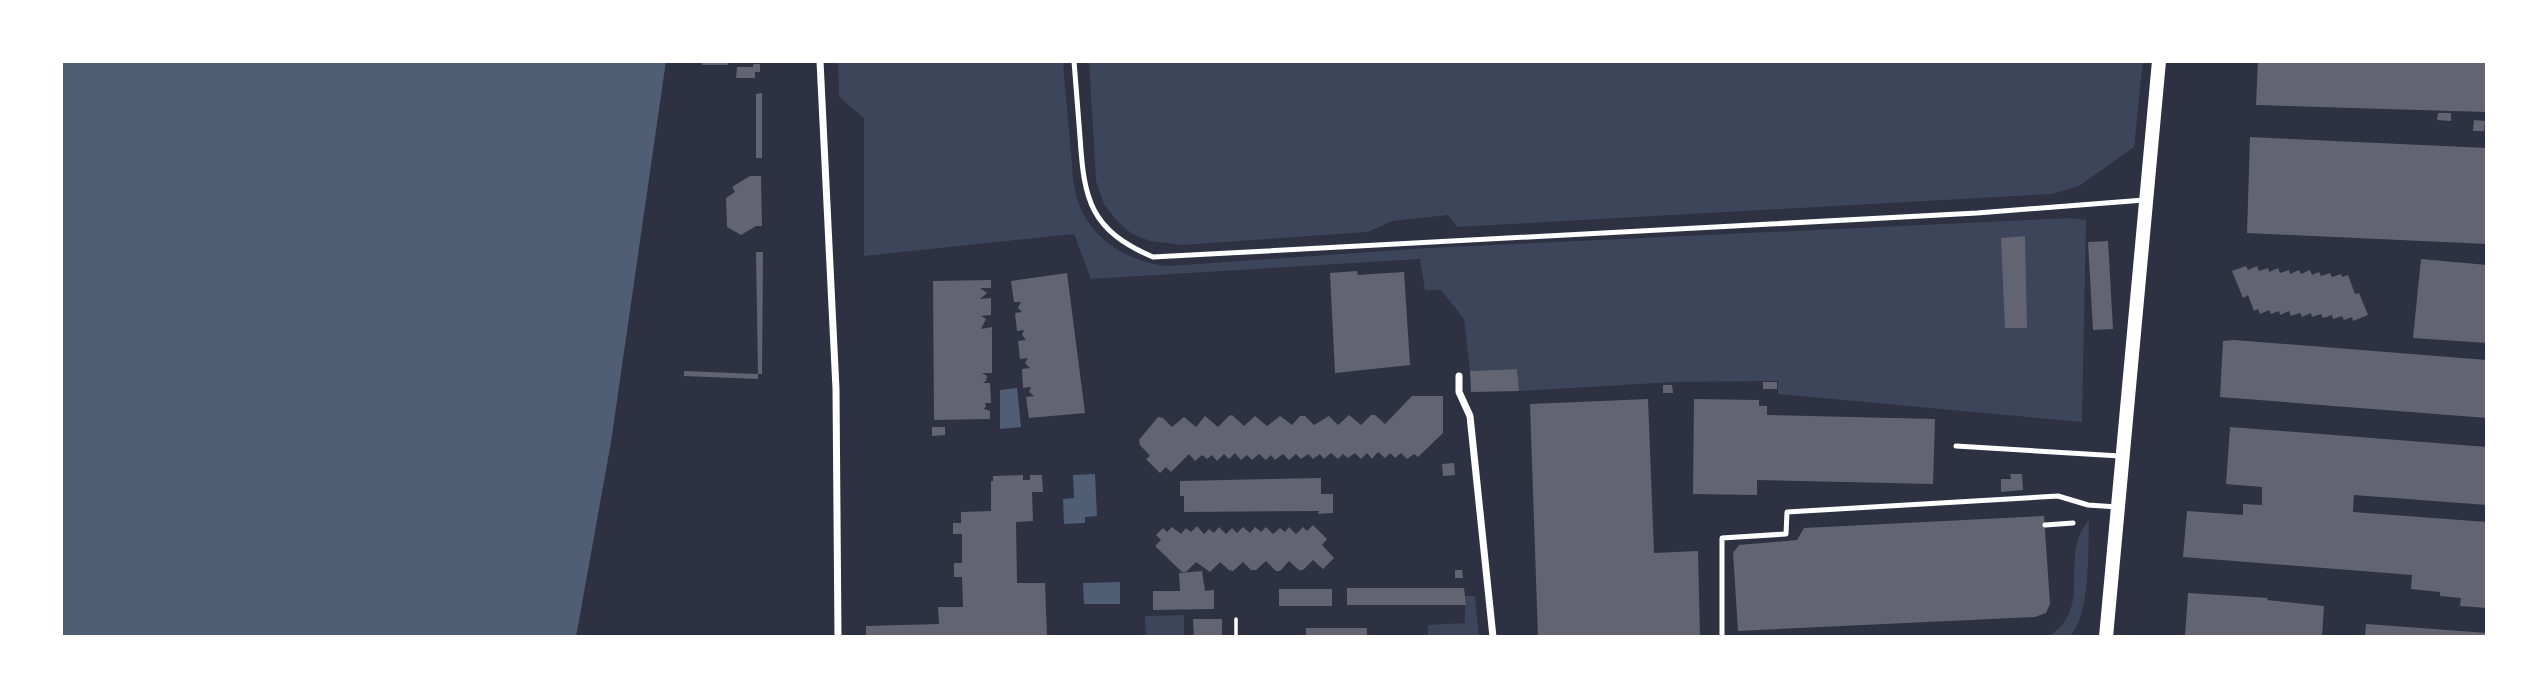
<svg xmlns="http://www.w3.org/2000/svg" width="2548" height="698" font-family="Quicksand,sans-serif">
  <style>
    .green { fill: #3c4559 }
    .water { fill: #4f5d75 }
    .building { fill: #626471 }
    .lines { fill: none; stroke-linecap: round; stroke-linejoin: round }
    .path { stroke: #fff; stroke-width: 3.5 }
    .service { stroke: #fff; stroke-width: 5 }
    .minor { stroke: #fff; stroke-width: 7 }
    .secondary { stroke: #fff; stroke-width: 14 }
  </style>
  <rect width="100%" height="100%" fill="#2d3142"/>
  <!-- green -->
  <g class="green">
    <path d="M838,61H1063C1065,88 1068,115 1070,142C1072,158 1072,175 1075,190C1083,235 1127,263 1169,266L1428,248L2071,218L2086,220L2082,422L1778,394V381L1674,382L1519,391L1517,369L1470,371L1464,319L1441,290H1425L1420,259L1091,279L1074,234L864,256V118L839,97Z"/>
    <path d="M1089,61H2143L2134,147L2079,186L2052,194L1457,227L1448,215L1392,221L1368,232L1182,245L1150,241L1132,234L1117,221L1104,204L1096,181Z"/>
    <path d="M2089,519C2088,549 2091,617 2069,637H2048C2090,610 2065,570 2080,534C2082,529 2087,524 2089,519Z"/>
    <path d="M1465,596H1475L1479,637H1428V625L1465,623Z"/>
    <path d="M1184,615V637H1146L1145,616Z"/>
  </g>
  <!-- water -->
  <g class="water">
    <path d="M61,61H666L611,442L576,637H61Z"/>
    <path d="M1017,388L1021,427L1000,429V390Z"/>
    <path d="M1095,474L1097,516L1085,517V523L1064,524L1063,499L1074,498L1073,475Z"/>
    <path d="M1120,582V604H1084L1083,583Z"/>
  </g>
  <!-- building -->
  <g class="building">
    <rect x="702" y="61" width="26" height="4"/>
    <path d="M2258,61H2487L2486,112L2256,105Z"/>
    <path d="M753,64H760V72H755V78H736L737,67H753Z"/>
    <path d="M762,93V158H756V94Z"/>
    <path d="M2438,113H2451V121L2437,120Z"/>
    <path d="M2474,120L2485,121L2484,131H2473Z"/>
    <path d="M2250,137L2487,148V244L2247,233Z"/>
    <path d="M750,176H761L762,226H756L741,235L727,227L726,198L735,192L732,187Z"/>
    <path d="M2025,236L2027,328H2005L2001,238Z"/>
    <path d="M2108,241L2113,329L2093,330L2088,242Z"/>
    <path d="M756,252H763L762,374H758Z"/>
    <path d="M2421,259L2487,265V343L2413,338Z"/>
    <path d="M2246,266L2248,270L2257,266L2259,271L2268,268L2269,272L2278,268L2280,273L2289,270L2290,274L2299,270L2301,274L2310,270L2312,275L2319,272L2321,276L2330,273L2332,277L2341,274L2342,277L2348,275L2355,294L2359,293L2368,315L2353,321L2352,317L2344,320L2342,316L2333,319L2332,315L2323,318L2321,314L2312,317L2311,313L2302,317L2300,313L2291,316L2289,311L2280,315L2279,311L2271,314L2269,310L2260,314L2258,309L2254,311L2248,295L2243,298L2232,271Z"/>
    <path d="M1357,271L1358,275L1404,272L1410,365L1335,373L1330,273Z"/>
    <path d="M1067,273L1085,413L1029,418L1026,397L1034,396L1029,392L1031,387L1023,388L1022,369L1030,368L1025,363L1028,358L1020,359L1018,341L1026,340L1022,335L1024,330L1017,331L1015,313L1022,312L1018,308L1021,302H1014L1011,281Z"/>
    <path d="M991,280V288H980L987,293L980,299L991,298V315L981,316L986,319L981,329L992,327V373H982L987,376L986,381L983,383H990L991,403H985L986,406L984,409L990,411V419L934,420L933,281Z"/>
    <path d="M2234,340L2487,360V418L2220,397L2223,341Z"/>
    <path d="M1517,369L1519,391L1471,392L1470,371Z"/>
    <path d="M684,371L758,374V379L684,376Z"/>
    <rect x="1763" y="382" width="14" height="7"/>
    <path d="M1663,385H1672L1673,393H1663Z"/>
    <path d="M1412,396H1443V433L1418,457L1414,454L1407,459L1401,453L1395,458L1390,453L1385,458L1378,452L1372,459L1367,453L1361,459L1355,453L1348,458L1343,454L1338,459L1331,453L1324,459L1320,454L1313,459L1308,454L1301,459L1296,454L1289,460L1283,454L1275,460L1271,455L1266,460L1259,454L1252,460L1247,455L1241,460L1235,453L1229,459L1224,454L1217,461L1212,455L1207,459L1202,455L1195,461L1189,454L1171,472L1166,467L1160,473L1146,459L1150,456L1140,445L1139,440L1158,417L1163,418L1172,427L1184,417L1196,427L1205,416L1218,427L1229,416L1232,415L1244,426L1255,416L1267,426L1280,416L1292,425L1300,416H1305L1314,425L1329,416L1338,425L1349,415L1361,425L1371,415H1375L1385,424Z"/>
    <path d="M1648,399L1654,553L1698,551L1700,637H1538L1530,404Z"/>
    <path d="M1694,399L1759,400V406H1767V415L1935,419L1933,484L1757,480V495L1693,494Z"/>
    <path d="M932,427H945V435L932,436Z"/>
    <path d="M2230,427L2487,447V505L2354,495L2353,512L2487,522V608L2460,606L2461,598L2440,596V592L2411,589L2412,575L2183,557L2187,511L2243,515V504L2262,505V487L2226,484Z"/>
    <path d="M1454,463L1455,475L1443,476L1442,464Z"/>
    <path d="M2010,474H2022L2023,490L2001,492V479H2011Z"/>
    <path d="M1023,475V480H1030V475H1042L1043,492H1032L1033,521L1016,522L1017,583H1045L1047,637H866V626L939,624L938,607H963L962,577H954V563H962V534H953V523H961V512L991,511V481H993V476Z"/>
    <path d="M1321,478V494H1333V513L1318,514L1319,511L1184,512V496H1180V481Z"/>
    <path d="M2044,516L2050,604L2046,613L2035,617L1738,631L1733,553L1739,545L1797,540L1804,528Z"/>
    <path d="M1313,525L1327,539L1322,545L1334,558L1323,569L1313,560L1303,570H1299L1289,561L1280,571H1276L1266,561L1256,570H1251L1243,562L1233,571L1229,570L1220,562L1210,572L1196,562L1186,572H1182L1155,546L1161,540L1156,535L1163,528L1167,532L1172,527L1181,534L1186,528L1191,532L1197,526L1204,534L1209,529L1214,533L1219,527L1226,534L1232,528L1237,533L1243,527L1250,533L1255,527L1261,532L1266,527L1273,534L1280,528L1285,532L1289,527L1296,534L1303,527L1307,531Z"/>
    <path d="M1455,570H1462L1463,578H1455Z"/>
    <path d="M1202,571L1205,591L1214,590V609L1153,610V591H1180L1179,573Z"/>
    <path d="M1347,588H1464L1466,605H1347Z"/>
    <rect x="1279" y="589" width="53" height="17"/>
    <path d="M2188,593L2268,598L2267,600L2324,606L2322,637H2185Z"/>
    <path d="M1193,619H1222V637H1194Z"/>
    <path d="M2366,624L2487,633V637H2365Z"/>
    <rect x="1306" y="628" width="61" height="9"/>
  </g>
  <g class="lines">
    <!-- path -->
    <path class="path" d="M1236,619V637"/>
    <!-- service -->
    <g class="service">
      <path d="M1074,61C1076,87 1078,112 1080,137C1084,200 1090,230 1153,257L1977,213L2144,200"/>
      <path d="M1956,446L2120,456"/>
      <path d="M2045,525L2073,523"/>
      <path d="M1722,637V538L1786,534L1787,512L2058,496L2088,505L2117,507"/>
    </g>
    <!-- minor -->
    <g class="minor">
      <path d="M820,61L836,389L838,637"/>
      <path d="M1459,376V392L1470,416L1493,637"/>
    </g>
    <!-- secondary -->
    <path class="secondary" d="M2106,637L2159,61"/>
  </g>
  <!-- border -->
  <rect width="2548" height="698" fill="none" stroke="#ffffff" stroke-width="126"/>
</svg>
